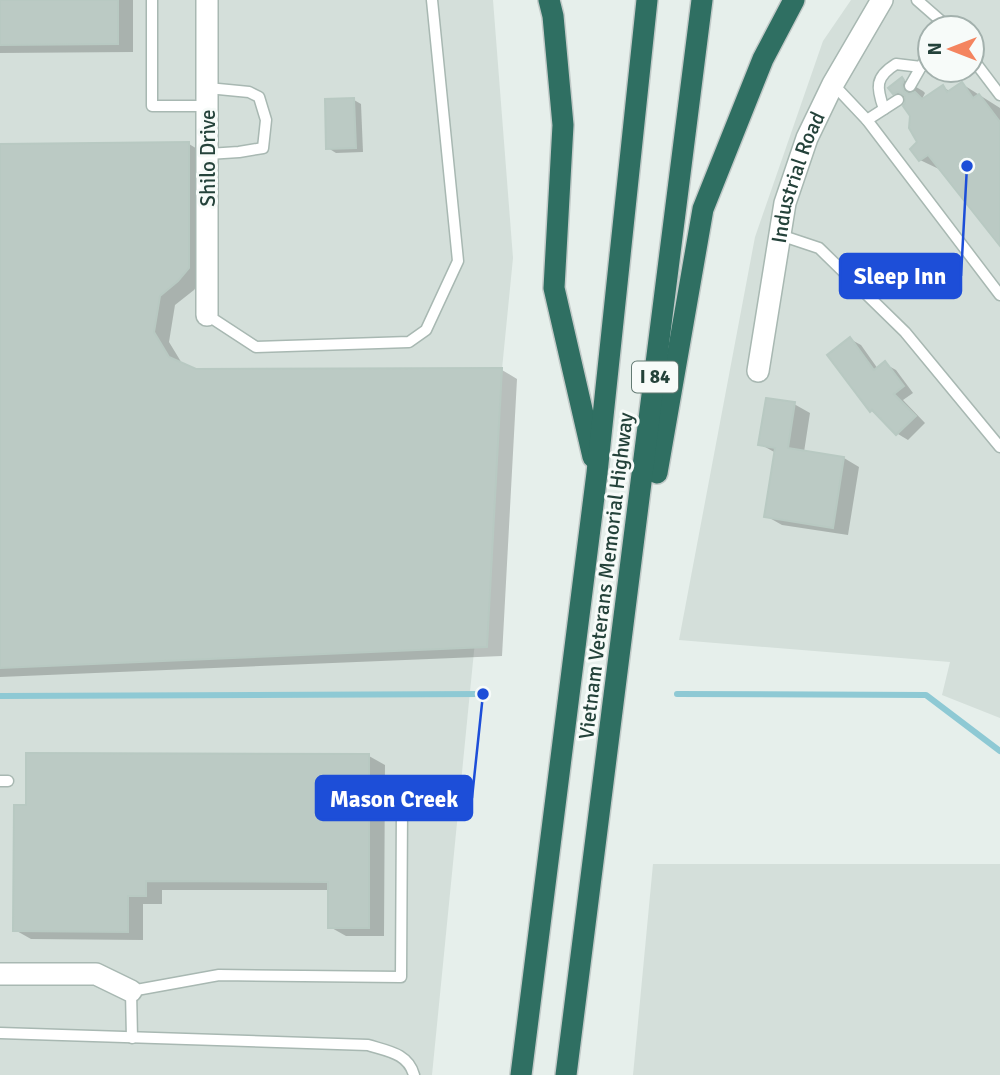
<svg xmlns="http://www.w3.org/2000/svg" width="1000" height="1075" font-family="Signika,sans-serif">
  <style>
    .built { fill: #d4dfda; fill-rule: evenodd }
    .shadow { fill: #0003 }
    .lines { fill: none; stroke-linecap: round; stroke-linejoin: round }
    .stream { stroke: #8ec9d4; stroke-width: 6 }
    .building { fill: #bbcac4; stroke: #b8c9c2; stroke-width: 2 }
    .lane-casing { stroke: #a8b8b2; stroke-width: 13 }
    .street-casing { stroke: #a8b8b2; stroke-width: 24 }
    .highway-casing { stroke: #c2cac8; stroke-width: 24 }
    .lane { stroke: #fff; stroke-width: 10 }
    .street { stroke: #fff; stroke-width: 21 }
    .highway { stroke: #2f6f62; stroke-width: 21 }
    .labels { text-anchor: middle; dominant-baseline: central; stroke-width: 6; stroke-linejoin: round; paint-order: stroke }
    .shield { fill: #f7fbf9; stroke: #637a73; stroke-width: 2 }
    .shield-label { font-size: 19px; font-weight: bold; fill: #24423a }
    .street-label { font-size: 21px; fill: #24423a; stroke: #f7fbf9 }
    .leader { fill: none; stroke: #1d4ed8; stroke-width: 2.5 }
    .callout-dot { fill: #1d4ed8; stroke: #f7fbf9; stroke-width: 2.5 }
    .callout { fill: #1d4ed8; stroke: #1d4ed8; stroke-width: 2.5 }
    .callout-label { font-size: 23px; text-anchor: middle; font-weight: bold; fill: #fff }
  </style>
  <rect width="100%" height="100%" fill="#e6efeb"/>
  <!-- built -->
  <g class="built">
    <path d="M0,0H493L513,258L432,1075H0Z"/>
    <path d="M851,0H1000V718L942,695L950,662L679,640L755,237L823,41ZM930,28H972V70H930Z"/>
    <path d="M653,864H1000V1075H633Z"/>
  </g>
  <!-- shadow -->
  <g class="shadow">
    <path d="M0,0H133V52L0,53Z"/>
    <path d="M902,79L923,91L925,93L921,101L943,87L951,92L962,84L1000,108V243L943,171L920,160L919,142L907,100L894,92Z"/>
    <path d="M354,100L361,104L363,152L336,153L328,148Z"/>
    <path d="M189,144L204,153V277L194,290L175,305L169,342L183,365L196,371L502,370L517,379L502,656L0,677V146Z"/>
    <path d="M850,339L861,345L878,369L885,364L896,370L913,393L903,400L925,423L908,440L898,434L871,410Z"/>
    <path d="M794,404L810,413L804,452L844,458L859,467L848,535L782,525L766,516L776,453L760,444Z"/>
    <path d="M369,756L385,765L384,936H346L330,927V890H162V904H143V940L31,939L15,930L27,807Z"/>
  </g>
  <g class="lines">
    <!-- stream -->
    <g class="stream">
      <path d="M677,694L926,695L1000,751"/>
      <path d="M0,696L483,694"/>
    </g>
  </g>
  <!-- building -->
  <g class="building">
    <path d="M0,0H118V44L0,45Z"/>
    <path d="M902,77L904,80L902,85L904,91L909,94L915,92L922,99L943,85L947,92L962,82L973,98L979,94L1000,122V246L928,155L919,161L910,149L917,142L909,128L910,116L903,106L905,103V96L898,92L893,94L888,88Z"/>
    <path d="M354,98L356,148L326,149L325,99Z"/>
    <path d="M189,142V268L178,281L160,296L154,332L169,357L196,369L502,368L487,647L0,668V144Z"/>
    <path d="M850,337L874,370L885,361L904,386L894,394L916,416L896,435L872,410L870,412L827,355Z"/>
    <path d="M766,398L795,402L788,448L844,457L833,528L764,517L775,448L758,445Z"/>
    <path d="M26,753L369,754V928H328V882L146,881V896H128V932L13,931L14,805H26Z"/>
  </g>
  <g class="lines">
    <defs>
      <g id="lane">
        <path d="M152,0V106H208"/>
        <path d="M917,0L949,28"/>
        <path d="M972,58L1000,95"/>
        <path d="M833,84L867,120L1000,295"/>
        <path d="M910,86L930,51"/>
        <path d="M884,109C876,87 875,77 896,64L921,67"/>
        <path d="M867,120L898,100"/>
        <path d="M208,154L239,152L263,148L266,120L259,97L249,92L208,88"/>
        <path d="M780,235L819,248L905,332L1000,447"/>
        <path d="M207,315L256,347L409,342L426,330L458,261L432,0"/>
        <path d="M0,781H8"/>
        <path d="M0,1033L368,1045C387,1051 408,1053 414,1075"/>
        <path d="M132,1038L131,991L219,975L401,977L402,807"/>
      </g>
      <g id="street">
        <path d="M207,0V315"/>
        <path id="s1" d="M758,371L785,203L807,138L833,84L882,0"/>
        <path d="M0,974H96L131,991"/>
      </g>
      <g id="highway">
        <path d="M549,0L553,16L563,125L554,288L593,457"/>
        <path d="M657,473L703,209L763,59L794,0"/>
        <path d="M521,1075L597,473L647,0"/>
        <path d="M566,1075L702,0"/>
      </g>
    </defs>
    <!-- lane casing -->
    <use href="#lane" class="lane-casing"/>
    <!-- street casing -->
    <use href="#street" class="street-casing"/>
    <!-- highway casing -->
    <use href="#highway" class="highway-casing"/>
    <!-- lane -->
    <use href="#lane" class="lane"/>
    <!-- street -->
    <use href="#street" class="street"/>
    <!-- highway -->
    <use href="#highway" class="highway"/>
  </g>
  <g class="labels">
    <!-- shield labels -->
    <rect class="shield" x="632" y="361.5" width="46" height="31" rx="5"/>
    <g class="shield-label">
      <text x="655" y="377">I 84</text>
    </g>
    <!-- street labels -->
    <g class="street-label">
      <text transform="translate(208 158) rotate(-90)">Shilo Drive</text>
      <text stroke="none"><textPath href="#s1" startOffset="198">Industrial Road</textPath></text>
      <text transform="translate(606 576) rotate(-83)">Vietnam Veterans Memorial Highway</text>
    </g>
  </g>
  <!-- callouts -->
  <path class="leader" d="M967 166L961 276M483 694L472 798"/>
  <g class="callout-dot">
    <circle cx="967" cy="166" r="7"/>
    <circle cx="483" cy="694" r="7"/>
  </g>
  <g class="callout">
    <rect x="840" y="254" width="121" height="44" rx="7"/>
    <rect x="316" y="776" width="156" height="44" rx="7"/>
  </g>
  <g class="callout-label">
    <text x="900" y="284">Sleep Inn</text>
    <text x="394" y="807">Mason Creek</text>
  </g>
  <!-- north arrow -->
  <g transform="translate(951 49) rotate(270)"><circle r="33" fill="#f7fbf9" stroke="#a3b1ad" stroke-width="2"/>
  <path d="M0-5L12 26L0 18L-12 26Z" fill="#f4845f"/>
  <text y="-10" font-size="19" font-weight="bold" text-anchor="middle" fill="#24423a">N</text>
  </g>
</svg>
